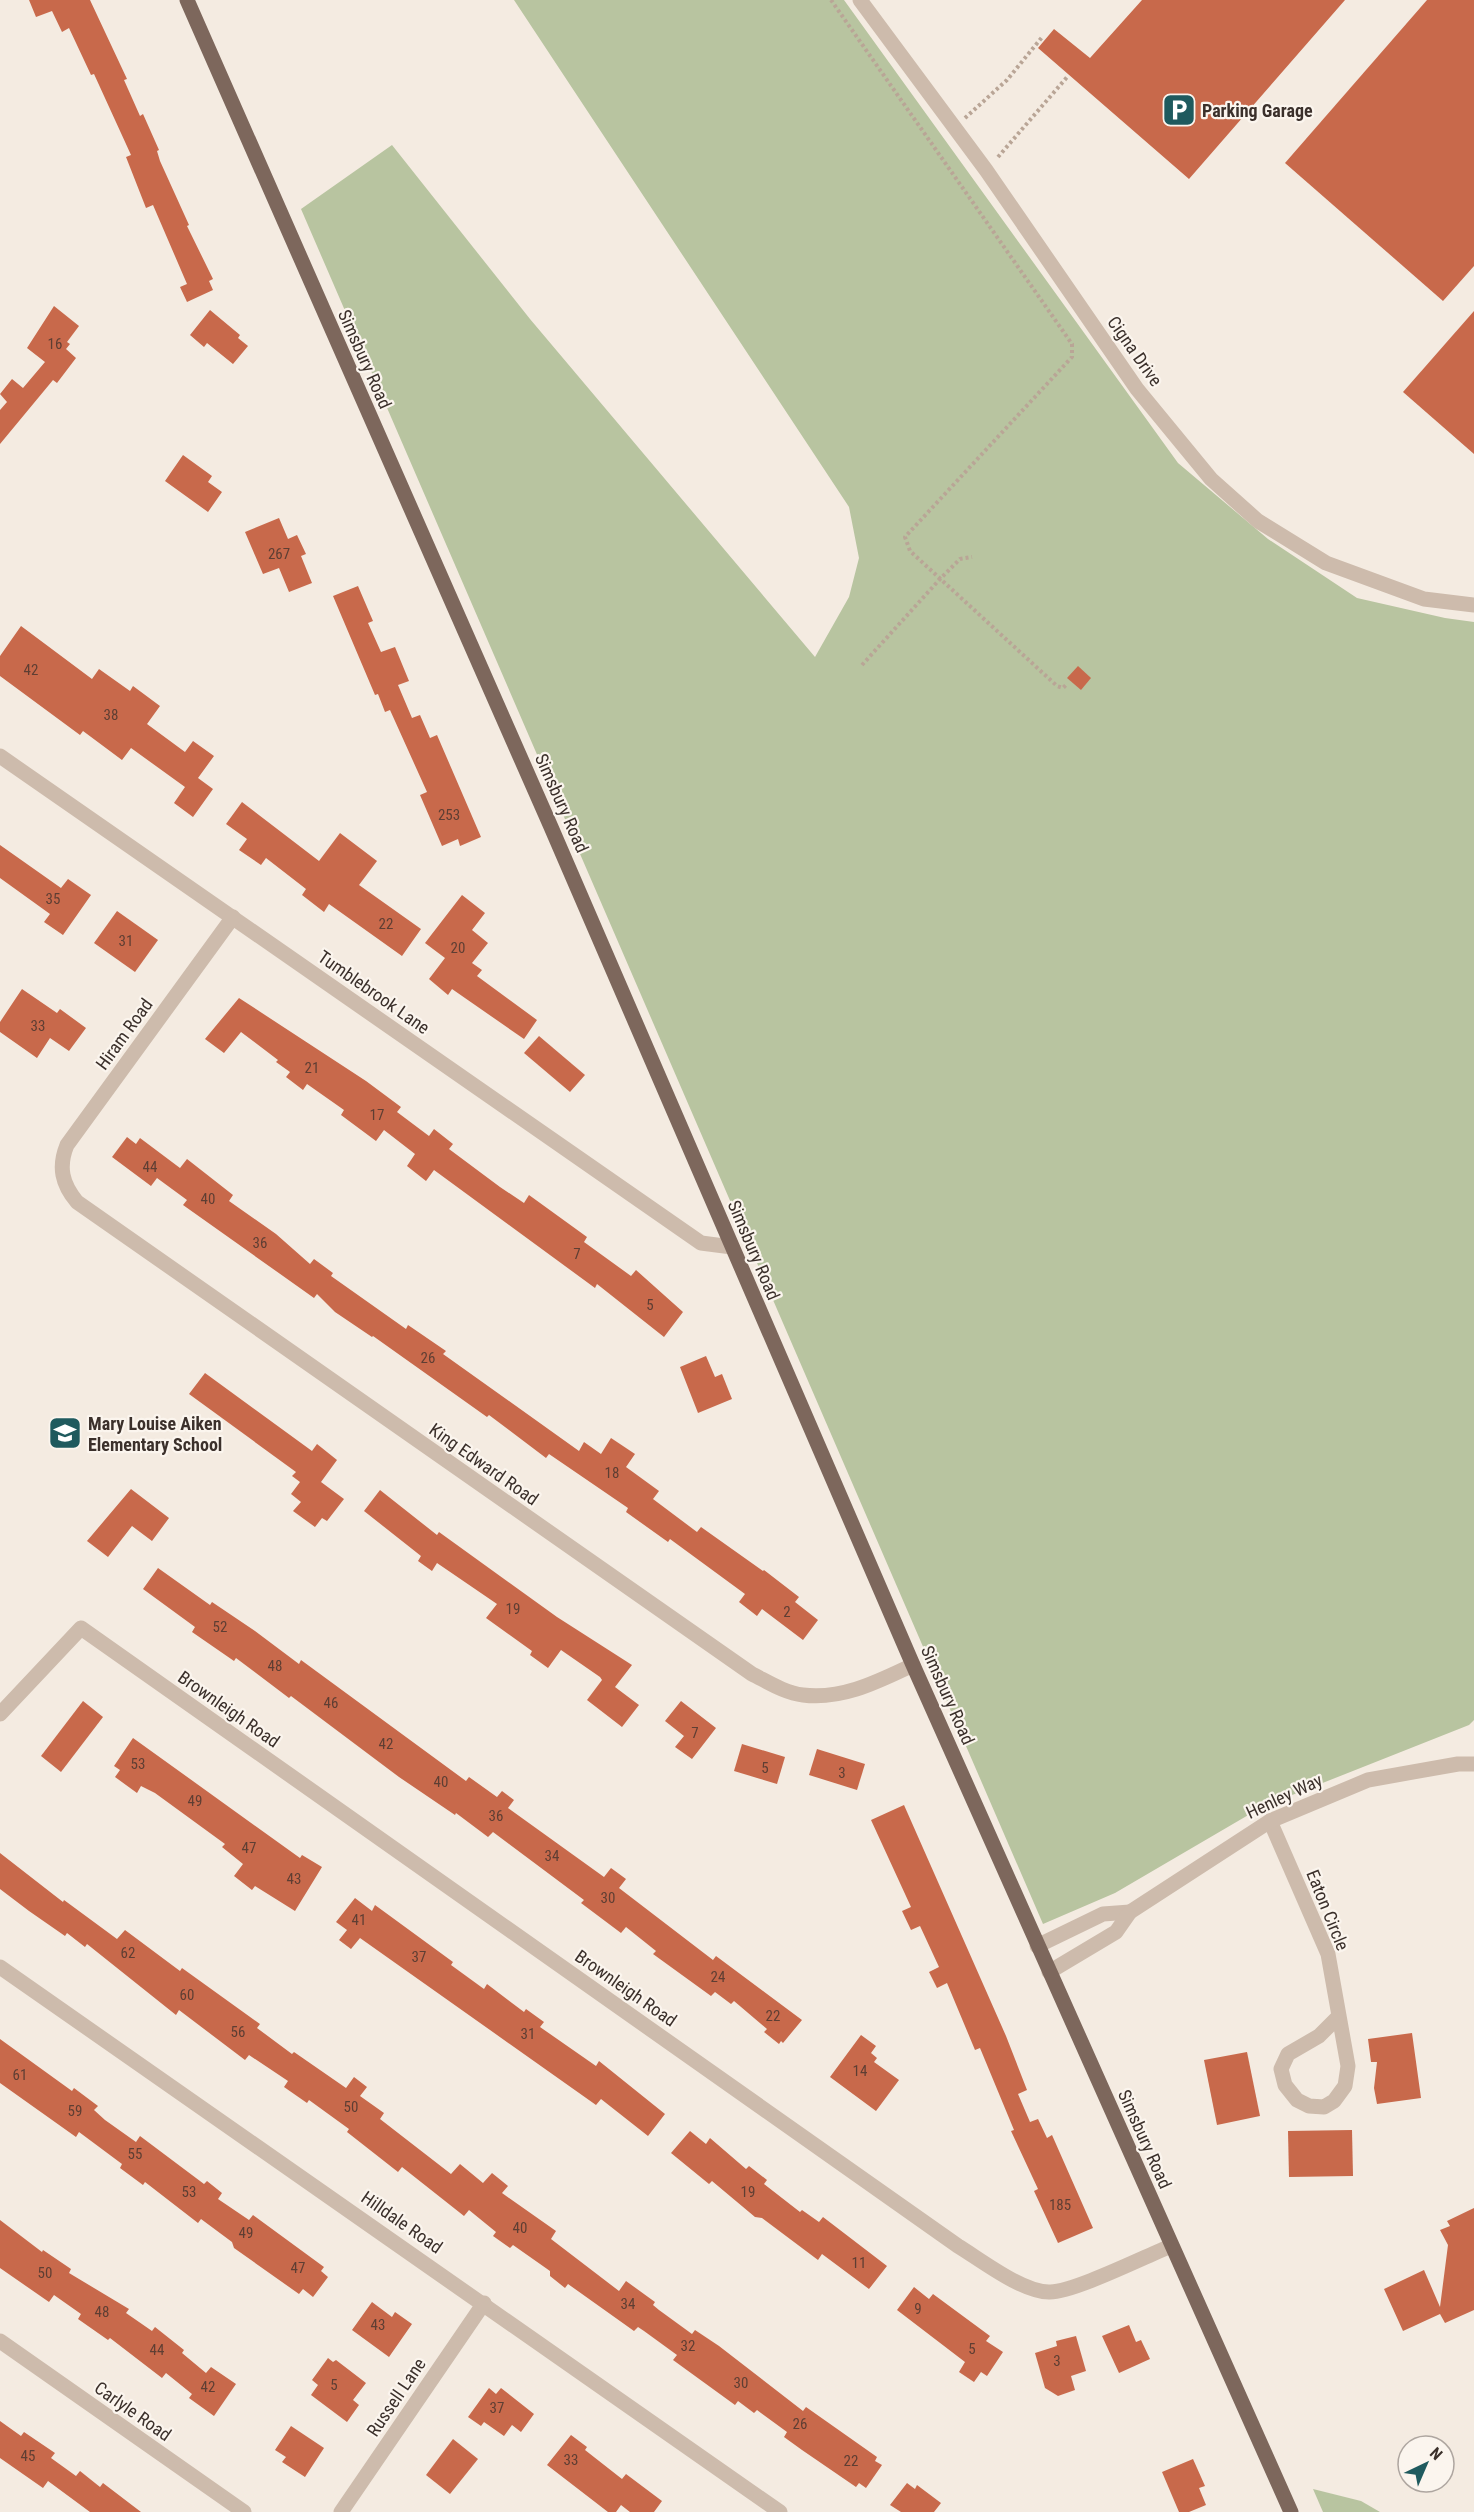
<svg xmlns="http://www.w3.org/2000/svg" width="1474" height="2512" font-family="'Roboto Condensed',sans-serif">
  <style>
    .green { fill: #b8c4a0 }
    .building { fill: #c8694b }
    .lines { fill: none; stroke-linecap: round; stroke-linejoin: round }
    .path { stroke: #b9a596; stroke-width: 4; stroke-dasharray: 3 3; stroke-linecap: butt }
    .minor { stroke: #cdbbac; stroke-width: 15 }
    .major { stroke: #7d675c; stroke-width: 15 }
    .labels { text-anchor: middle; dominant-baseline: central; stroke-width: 4.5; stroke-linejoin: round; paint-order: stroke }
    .number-label { font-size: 15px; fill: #5e3e33 }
    .poi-label { font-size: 18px; font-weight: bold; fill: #3b302b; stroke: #fbf5ee; text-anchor: start }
    .street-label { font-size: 18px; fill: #3b302b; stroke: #fbf5ee }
  </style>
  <rect width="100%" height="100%" fill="#f4ebe1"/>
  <!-- green -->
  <g class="green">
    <path d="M514,0H844L1178,463L1268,539L1357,598L1445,618L1474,622V1720L1469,1725L1262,1807L1115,1893L1043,1924L301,209L392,145L530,319L815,657L849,597L859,558L849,507Z"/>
    <path d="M1313,2489L1361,2501L1380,2512H1323Z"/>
  </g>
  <!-- building -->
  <g class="building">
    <path d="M29,0H90L127,79L124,80L140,116L143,114L159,150L157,151L160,161L189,225L187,226L213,279L209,281L213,290L187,302L180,287L187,284L153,205L146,208L126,157L131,155L94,74L91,75L69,28L62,32L52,11L36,17Z"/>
    <path d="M1142,0H1345L1189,179L1038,48L1054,29L1090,58Z"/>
    <path d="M1427,0H1474V266L1443,301L1285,163Z"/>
    <path d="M54,306L79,326L67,342L70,344L66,349L76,358L57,383L53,380L0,444V410L7,402L0,394L12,379L23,388L45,362L27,348Z"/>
    <path d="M210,310L240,335L238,338L248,346L233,364L207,343L204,347L190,335Z"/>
    <path d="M1474,311V454L1403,392Z"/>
    <path d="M183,455L212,476L208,482L222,492L208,512L165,481Z"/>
    <path d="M279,518L288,539L297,535L306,554L301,556L312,583L289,592L279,568L263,574L245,532Z"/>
    <path d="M358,586L373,621L368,623L381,652L395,647L409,681L398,685L412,718L420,715L430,738L437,735L481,837L460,846L458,839L442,846L420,795L427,792L390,710L385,712L378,694L375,695L333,596Z"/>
    <path d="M21,626L92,679L99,669L130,691L133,686L160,706L147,724L185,752L193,741L214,756L198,778L213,789L193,817L174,803L185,787L131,748L122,760L83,731L80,735L0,676V656Z"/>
    <path d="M1078,666L1091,678L1081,690L1067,678Z"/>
    <path d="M242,802L319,861L340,833L377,861L359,885L421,929L402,956L329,904L324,912L302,895L306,889L266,858L261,865L239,850L247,839L226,824Z"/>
    <path d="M0,845L61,888L68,879L91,895L63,935L44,922L50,914L0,878Z"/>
    <path d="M462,895L485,913L472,930L488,943L472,963L482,970L477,976L537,1020L524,1039L452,989L448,995L429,979L445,958L425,943Z"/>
    <path d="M117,911L158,940L135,972L94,943Z"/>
    <path d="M22,989L57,1013L60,1009L86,1028L69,1051L50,1038L37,1058L0,1032V1022Z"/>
    <path d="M239,998L366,1081L401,1107L397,1112L429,1136L434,1129L453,1144L449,1149L500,1187L524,1203L529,1195L587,1237L584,1242L631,1276L636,1270L683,1312L664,1337L597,1284L595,1288L434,1170L426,1181L407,1166L415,1154L384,1130L376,1141L341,1115L344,1110L307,1084L303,1090L286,1077L290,1072L276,1062L278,1060L241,1032L224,1053L205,1039Z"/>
    <path d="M539,1036L585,1075L570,1092L524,1053Z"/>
    <path d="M127,1137L136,1144L140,1138L180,1168L187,1159L233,1195L229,1201L276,1234L310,1264L314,1259L333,1273L331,1276L406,1329L408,1325L446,1351L443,1354L579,1451L584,1442L601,1454L611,1438L635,1454L626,1467L659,1491L653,1499L697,1532L701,1527L763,1571L764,1570L799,1597L795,1602L818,1620L803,1640L762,1609L757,1616L739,1602L745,1594L670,1539L668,1542L626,1512L628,1508L549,1454L546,1458L489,1415L487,1417L373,1336L372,1337L335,1312L317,1294L314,1298L183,1205L187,1200L157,1178L151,1186L112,1157Z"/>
    <path d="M706,1356L715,1377L722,1374L732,1399L698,1413L680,1367Z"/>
    <path d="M205,1373L312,1451L317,1444L337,1460L321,1482L344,1499L327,1521L322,1518L315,1527L293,1511L301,1502L291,1494L300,1482L292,1476L296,1472L189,1394Z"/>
    <path d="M131,1489L169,1518L152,1541L132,1526L108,1557L87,1541Z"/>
    <path d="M380,1490L437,1535L439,1532L557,1617L632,1665L615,1687L639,1705L622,1727L587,1700L602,1680L600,1677L561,1650L548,1668L530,1655L532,1651L486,1618L497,1604L437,1563L432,1571L418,1561L421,1556L364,1511Z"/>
    <path d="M158,1568L210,1605L212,1602L255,1631L299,1664L301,1660L466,1781L469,1777L497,1797L502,1791L514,1800L508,1808L604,1877L611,1868L626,1879L619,1888L713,1960L716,1956L802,2020L783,2043L781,2041L779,2044L764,2032L767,2029L734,2001L731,2004L715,1992L711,1996L653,1954L656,1951L626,1927L621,1933L581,1903L584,1900L493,1832L488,1837L456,1813L455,1815L399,1777L291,1696L289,1698L236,1658L234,1661L192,1632L195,1627L143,1589Z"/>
    <path d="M83,1701L103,1717L61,1772L41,1756Z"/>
    <path d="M681,1701L716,1728L692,1759L675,1747L684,1736L665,1721Z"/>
    <path d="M133,1738L300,1858L302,1855L322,1867L295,1911L255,1886L252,1890L234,1876L243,1864L222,1847L225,1844L155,1793L141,1786L137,1793L115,1777L120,1770L114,1766Z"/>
    <path d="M742,1744L785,1757L777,1784L734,1771Z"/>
    <path d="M817,1749L865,1764L857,1790L809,1775Z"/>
    <path d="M904,1805L1006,2036L1027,2090L1018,2094L1030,2122L1038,2119L1047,2138L1052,2135L1093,2228L1058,2243L1034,2191L1038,2189L1011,2131L1014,2130L980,2048L975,2050L947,1983L937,1988L929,1972L939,1967L920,1926L911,1930L902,1911L911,1907L871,1820Z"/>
    <path d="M0,1853L63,1902L64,1900L117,1939L125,1930L180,1971L182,1968L260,2024L257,2028L292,2054L294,2052L346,2088L354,2077L367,2087L360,2096L384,2113L380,2119L451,2174L460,2164L483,2183L492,2173L508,2186L502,2193L556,2231L551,2239L619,2291L626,2281L655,2302L653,2305L659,2310L692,2334L695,2330L719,2346L803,2411L806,2407L877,2457L875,2461L882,2465L866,2488L859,2483L856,2487L802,2450L784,2437L787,2432L757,2410L754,2413L738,2401L735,2405L673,2360L677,2355L644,2331L638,2327L634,2331L568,2284L565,2288L550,2276V2271L513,2245L510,2248L493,2236L496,2232L469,2210L464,2216L402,2167L398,2172L347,2132L349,2129L309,2100L307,2103L284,2087L288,2081L249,2055L245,2060L179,2010L176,2015L87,1944L85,1947L67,1933L65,1936L29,1911L0,1889Z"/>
    <path d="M355,1898L372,1911L375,1905L453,1962L451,1965L484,1989L487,1984L524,2012L526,2009L544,2022L540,2027L596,2066L599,2061L665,2114L648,2136L601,2099L596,2105L360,1938L351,1949L339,1940L347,1930L336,1922Z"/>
    <path d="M1412,2033L1421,2098L1377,2104L1374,2088L1377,2062H1371L1368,2039Z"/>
    <path d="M861,2035L876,2046L871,2053L877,2058L874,2062L899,2080L876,2111L830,2077Z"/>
    <path d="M0,2039L72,2091L74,2088L98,2106L94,2110L105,2120L136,2142L140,2136L204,2184L207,2181L222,2193L218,2199L249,2220L253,2215L324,2267L321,2271L328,2277L313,2297L303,2289L299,2294L234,2248L232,2242L201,2219L198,2223L145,2182L143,2185L120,2168L122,2164L79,2132L76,2137L0,2083Z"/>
    <path d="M1247,2052L1260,2116L1217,2125L1204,2060Z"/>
    <path d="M1352,2130L1353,2176L1289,2177L1288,2131Z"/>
    <path d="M690,2131L706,2144L710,2138L746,2169L749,2166L767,2180L764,2184L800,2212L802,2210L819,2222L823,2217L887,2266L869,2289L822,2254L818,2260L762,2218L755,2217L712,2181L709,2184L671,2153Z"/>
    <path d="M1474,2208V2310L1445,2323L1440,2314L1403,2331L1384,2289L1424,2270L1440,2307L1448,2245L1440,2230L1450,2226L1447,2221Z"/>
    <path d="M0,2220L42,2252L43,2250L71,2269L69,2273L129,2309L126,2313L152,2331L155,2327L184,2350L182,2353L206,2373L211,2367L236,2384L214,2416L189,2398L192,2394L166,2373L162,2378L110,2338L108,2340L78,2319L81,2314L54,2295L49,2302L0,2268Z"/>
    <path d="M914,2287L929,2299L933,2294L990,2336L986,2341L1003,2352L987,2376L981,2372L974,2382L959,2372L965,2362L897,2310Z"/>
    <path d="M372,2302L392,2317L395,2312L412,2324L389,2357L352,2330Z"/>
    <path d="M1129,2325L1136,2342L1141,2340L1150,2359L1119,2373L1102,2336Z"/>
    <path d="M1076,2336L1086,2371L1071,2376L1075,2390L1058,2396L1045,2388L1035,2353L1057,2346L1056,2341Z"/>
    <path d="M328,2358L333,2362L336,2360L366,2383L353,2400L359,2405L347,2422L311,2395L318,2385L312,2380Z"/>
    <path d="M489,2388L496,2394L501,2388L534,2414L521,2432L512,2425L504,2436L484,2422L481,2426L468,2417Z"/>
    <path d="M0,2421L21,2436L24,2432L55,2453L51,2458L76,2476L80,2471L100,2487L103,2483L141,2512H90L48,2481L43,2488L0,2458Z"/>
    <path d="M291,2426L324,2448L305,2477L282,2462L286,2457L275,2450Z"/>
    <path d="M571,2435L587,2447L585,2450L622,2479L626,2474L662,2501L654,2512H630L621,2505L616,2512H608L547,2465Z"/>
    <path d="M453,2439L478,2459L450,2494L426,2475Z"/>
    <path d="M1193,2459L1205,2486L1199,2488L1206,2505L1189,2512H1179L1162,2472Z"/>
    <path d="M907,2483L915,2489L917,2485L941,2503L934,2512H901L890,2505Z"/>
  </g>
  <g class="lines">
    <!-- path -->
    <g class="path">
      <path d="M831,0L1072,344V357L905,537L910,551L1057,686L1063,688L1067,684"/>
      <path d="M965,118L1007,80L1043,36"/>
      <path d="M998,157L1068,76"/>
      <path d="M862,665L940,579L960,559L972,557"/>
    </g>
    <!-- minor -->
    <g class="minor">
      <path d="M860,0L986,170L1137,389L1211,479L1258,521L1326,563L1424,599L1474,605"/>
      <path d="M0,756L701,1243L732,1247"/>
      <path d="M233,917L67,1145C58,1167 62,1184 77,1202L752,1674C768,1682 785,1693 803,1695C843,1700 879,1681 913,1665"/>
      <path d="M0,1714L81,1628L958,2246C981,2260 1022,2292 1049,2292C1072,2293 1146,2256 1171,2246"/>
      <path d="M1270,1821L1328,1954L1348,2066L1345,2086L1334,2101L1324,2107L1309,2106L1297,2100L1285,2085L1281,2069L1288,2054L1319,2036L1338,2017"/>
      <path d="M1037,1946L1103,1914L1130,1912"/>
      <path d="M0,1967L780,2512"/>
      <path d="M1049,1972L1116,1932L1130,1912L1270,1821L1368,1780L1458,1764H1474"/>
      <path d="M0,2341L244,2512"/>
      <path d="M341,2512L484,2303"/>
    </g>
    <!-- major -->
    <path class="major" d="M187,0L551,827L913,1665L1291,2512"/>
  </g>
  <!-- icons -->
  <defs>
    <symbol id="parking-square" viewBox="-11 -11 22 22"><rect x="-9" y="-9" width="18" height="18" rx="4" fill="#1f5a5e" stroke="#fbf5ee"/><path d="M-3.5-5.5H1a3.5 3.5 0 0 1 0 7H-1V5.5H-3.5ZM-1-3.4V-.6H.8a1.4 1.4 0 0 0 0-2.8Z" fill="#fff"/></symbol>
    <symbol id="school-square" viewBox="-11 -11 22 22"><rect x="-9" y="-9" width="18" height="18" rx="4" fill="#1f5a5e" stroke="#fbf5ee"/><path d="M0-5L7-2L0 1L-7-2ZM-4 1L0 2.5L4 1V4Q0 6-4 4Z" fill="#fff"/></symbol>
  </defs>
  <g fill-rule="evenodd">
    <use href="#parking-square" x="1160" y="91" width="38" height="38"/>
    <use href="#school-square" x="46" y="1414" width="38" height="38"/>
  </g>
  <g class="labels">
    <!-- number labels -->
    <g class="number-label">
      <text x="55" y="344">16</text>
      <text x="279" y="554">267</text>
      <text x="31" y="670">42</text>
      <text x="111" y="715">38</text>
      <text x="449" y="815">253</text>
      <text x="53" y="899">35</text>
      <text x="386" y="924">22</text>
      <text x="126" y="941">31</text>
      <text x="458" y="948">20</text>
      <text x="38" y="1026">33</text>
      <text x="312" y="1068">21</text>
      <text x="377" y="1115">17</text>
      <text x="150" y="1167">44</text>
      <text x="208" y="1199">40</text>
      <text x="260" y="1243">36</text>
      <text x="577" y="1254">7</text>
      <text x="650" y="1305">5</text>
      <text x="428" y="1358">26</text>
      <text x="612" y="1473">18</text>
      <text x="513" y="1609">19</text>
      <text x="787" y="1612">2</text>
      <text x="220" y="1627">52</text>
      <text x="275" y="1666">48</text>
      <text x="331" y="1703">46</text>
      <text x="695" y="1733">7</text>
      <text x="386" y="1744">42</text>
      <text x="138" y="1764">53</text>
      <text x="765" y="1768">5</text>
      <text x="842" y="1773">3</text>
      <text x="441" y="1782">40</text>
      <text x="195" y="1801">49</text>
      <text x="496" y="1816">36</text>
      <text x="249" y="1848">47</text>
      <text x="552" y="1856">34</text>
      <text x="294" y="1879">43</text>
      <text x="608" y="1898">30</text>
      <text x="359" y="1920">41</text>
      <text x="128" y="1953">62</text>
      <text x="419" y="1957">37</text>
      <text x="718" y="1977">24</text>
      <text x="187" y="1995">60</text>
      <text x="773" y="2016">22</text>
      <text x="238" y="2032">56</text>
      <text x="528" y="2034">31</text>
      <text x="860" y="2071">14</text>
      <text x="20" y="2075">61</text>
      <text x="351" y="2107">50</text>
      <text x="75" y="2111">59</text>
      <text x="135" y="2154">55</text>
      <text x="189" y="2192">53</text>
      <text x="748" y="2192">19</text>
      <text x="1060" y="2205">185</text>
      <text x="520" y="2228">40</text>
      <text x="246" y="2233">49</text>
      <text x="859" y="2263">11</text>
      <text x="298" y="2268">47</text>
      <text x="45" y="2273">50</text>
      <text x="628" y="2304">34</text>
      <text x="918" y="2309">9</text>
      <text x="102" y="2312">48</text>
      <text x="378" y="2325">43</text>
      <text x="688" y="2346">32</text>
      <text x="972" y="2349">5</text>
      <text x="157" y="2350">44</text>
      <text x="1057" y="2361">3</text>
      <text x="741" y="2383">30</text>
      <text x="334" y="2385">5</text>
      <text x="208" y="2387">42</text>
      <text x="497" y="2408">37</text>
      <text x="800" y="2424">26</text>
      <text x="28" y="2456">45</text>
      <text x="571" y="2460">33</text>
      <text x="851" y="2461">22</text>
    </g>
    <!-- poi labels -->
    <g class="poi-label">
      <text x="1202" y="110">Parking Garage</text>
      <text x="88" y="1423">Mary Louise Aiken<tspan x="88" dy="21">Elementary School</tspan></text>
    </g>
    <!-- street labels -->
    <g class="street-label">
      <text transform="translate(1135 351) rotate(55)">Cigna Drive</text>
      <text transform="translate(365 359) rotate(66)">Simsbury Road</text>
      <text transform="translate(562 803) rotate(66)">Simsbury Road</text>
      <text transform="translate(374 992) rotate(35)">Tumblebrook Lane</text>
      <text transform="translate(124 1034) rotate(-54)">Hiram Road</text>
      <text transform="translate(754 1250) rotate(67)">Simsbury Road</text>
      <text transform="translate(484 1464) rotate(35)">King Edward Road</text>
      <text transform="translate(948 1695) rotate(66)">Simsbury Road</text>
      <text transform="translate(229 1709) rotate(35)">Brownleigh Road</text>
      <text transform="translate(1284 1796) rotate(-25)">Henley Way</text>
      <text transform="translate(1328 1910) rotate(68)">Eaton Circle</text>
      <text transform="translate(626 1988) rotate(35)">Brownleigh Road</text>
      <text transform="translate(1145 2139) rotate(66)">Simsbury Road</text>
      <text transform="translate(402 2222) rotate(35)">Hilldale Road</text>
      <text transform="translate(396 2397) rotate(-56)">Russell Lane</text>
      <text transform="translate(133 2411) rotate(35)">Carlyle Road</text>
    </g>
  </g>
  <!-- north arrow -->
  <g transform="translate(1426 2464) rotate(44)"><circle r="28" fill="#fbf5ee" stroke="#aea6a0" stroke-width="1.5"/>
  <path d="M0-4.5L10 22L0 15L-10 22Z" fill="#1f5a5e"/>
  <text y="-9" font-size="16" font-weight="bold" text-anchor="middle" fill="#3b302b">N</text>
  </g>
</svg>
